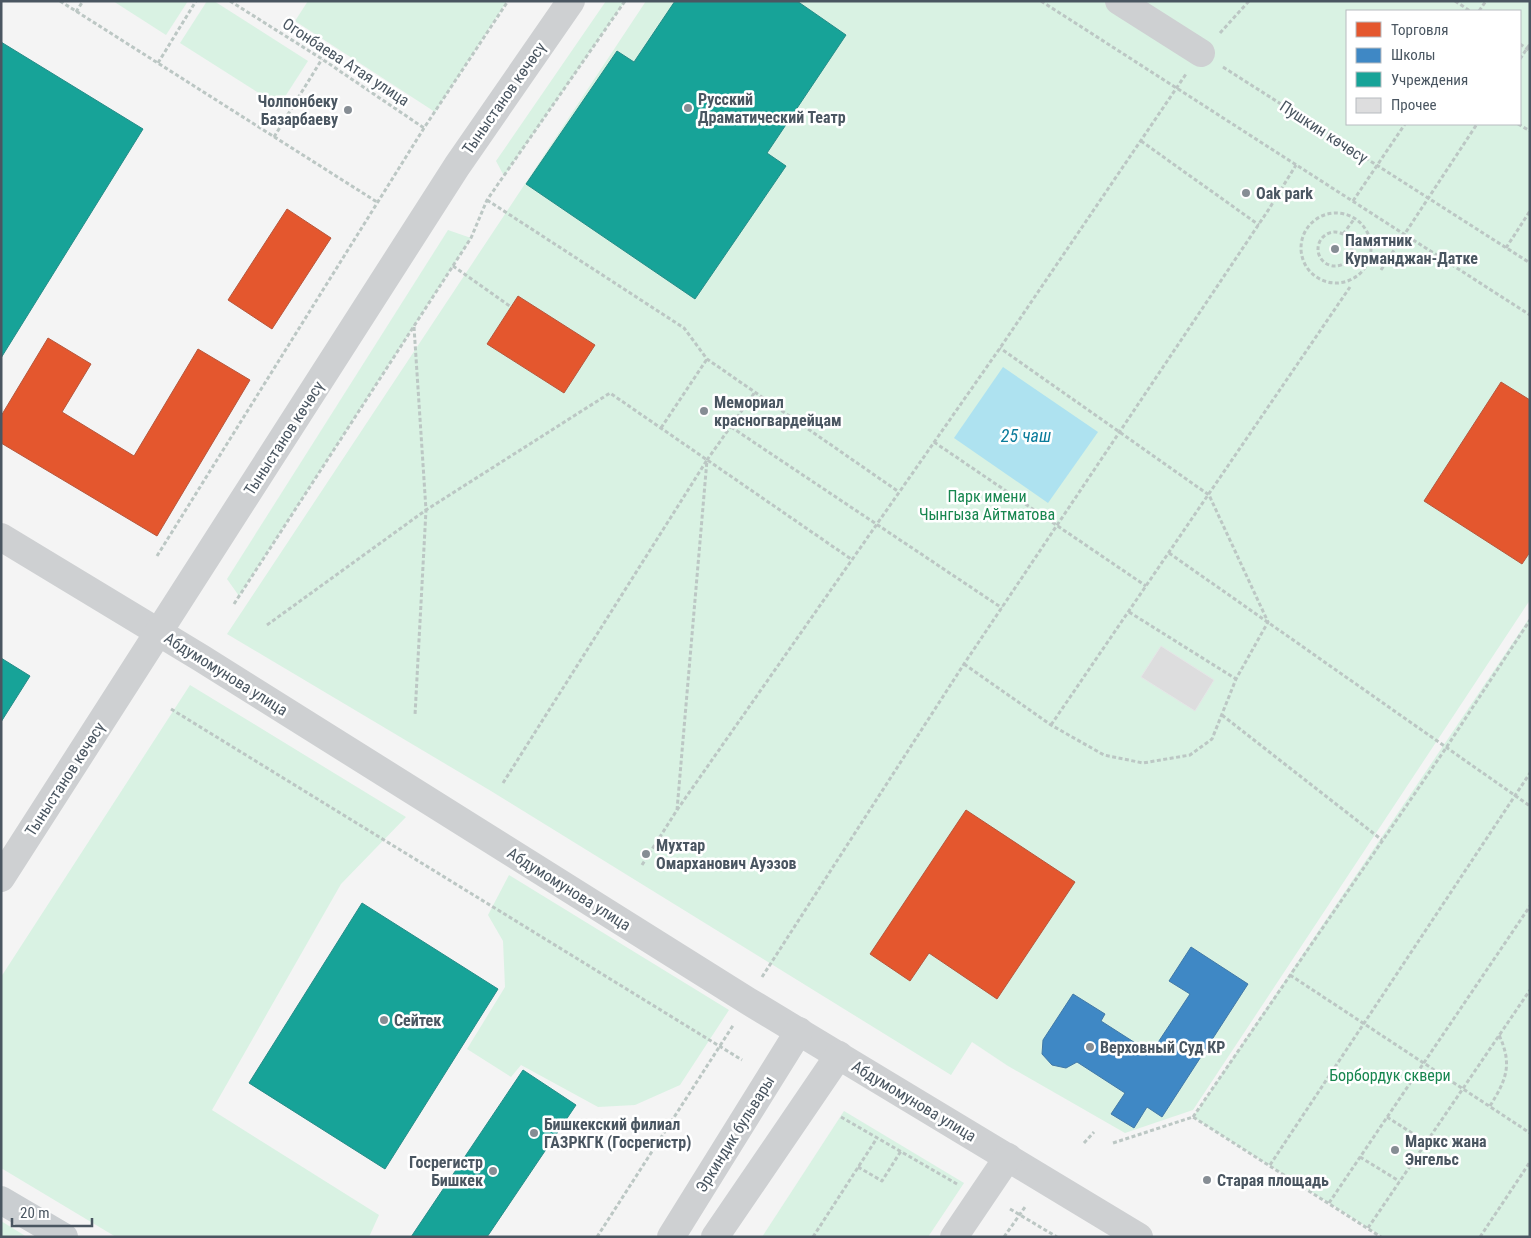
<svg xmlns="http://www.w3.org/2000/svg" width="1531" height="1238" font-family="'Roboto Condensed',sans-serif">
  <style>
    .green { fill: #d9f2e3; fill-rule: evenodd }
    .water { fill: #aee2f0 }
    .shops { fill: #e4572e; stroke: #b6573d }
    .schools { fill: #3f88c5; stroke: #4279a7 }
    .public { fill: #17a398; stroke: #268c88 }
    .building { fill: #ddddde; stroke: #e5e6e7 }
    .lines { fill: none; stroke-linecap: round; stroke-linejoin: round }
    .path { stroke: #bcc7c4; stroke-width: 3; stroke-dasharray: 4 2.5; stroke-linecap: butt }
    .minor { stroke: #ced0d2; stroke-width: 28 }
    .major { stroke: #caced1; stroke-width: 28 }
    .poi-dot { fill: #868d94; stroke: #fff; stroke-width: 2 }
    .labels { text-anchor: middle; dominant-baseline: central; stroke-width: 5; stroke-linejoin: round; paint-order: stroke }
    .street-label { font-size: 16px; fill: #4a5661; stroke: #fff }
    .poi-label { font-size: 16px; font-weight: bold; fill: #4a5661; stroke: #fff; text-anchor: start }
    .park-label { font-size: 16px; fill: #17864f; stroke: #fff }
    .water-label { font-size: 18px; font-style: italic; fill: #0c7c9b; stroke: #fff }
  </style>
  <rect width="100%" height="100%" fill="#f4f4f4"/>
  <!-- green -->
  <g class="green">
    <path d="M113,1H188L166,35Z"/>
    <path d="M207,1H214L308,61L279,106L180,43Z"/>
    <path d="M308,1H507L435,112L295,21Z"/>
    <path d="M606,1H625L504,176L496,161Z"/>
    <path d="M646,1H1530V600L1193,1110L1125,1133L1008,1066L972,1042L951,1075L491,791L227,634ZM1347,11H1520V124H1347Z"/>
    <path d="M448,230L471,238L239,596L227,579Z"/>
    <path d="M1530,617V1237H1383L1193,1117Z"/>
    <path d="M190,685L406,817L341,884L212,1110L379,1215L369,1237H116L1,1168V977Z"/>
    <path d="M509,875L729,1010L680,1085L635,1105L598,1107L521,1065L511,1077L467,1049L505,987L503,941L488,915Z"/>
    <path d="M844,1111L964,1183L928,1237H762Z"/>
    <path d="M1,1221L27,1237H1Z"/>
  </g>
  <!-- water -->
  <path class="water" d="M1003,367L1098,432L1048,503L954,438Z"/>
  <!-- shops -->
  <g class="shops">
    <path d="M287,209L331,238L272,329L228,300Z"/>
    <path d="M518,296L595,345L564,393L487,344Z"/>
    <path d="M48,338L91,364L62,412L134,456L198,349L250,380L157,536L1,443V416Z"/>
    <path d="M1501,382L1530,400V552L1522,564L1424,501Z"/>
    <path d="M966,810L1075,882L997,999L929,953L910,981L870,954Z"/>
  </g>
  <!-- schools -->
  <path class="schools" d="M1191,947L1248,984L1162,1117L1147,1107L1134,1128L1111,1114L1125,1093L1077,1062L1066,1068L1052,1065L1042,1054L1043,1040L1073,994L1105,1014L1101,1021L1151,1053L1190,994L1169,981Z"/>
  <!-- public -->
  <g class="public">
    <path d="M675,1H797L846,35L767,153L786,166L695,299L526,184L617,51L634,62Z"/>
    <path d="M1,42L143,129L1,358Z"/>
    <path d="M1,658L30,676L1,722Z"/>
    <path d="M362,903L498,989L385,1169L249,1083Z"/>
    <path d="M523,1070L576,1105L487,1237H411Z"/>
  </g>
  <!-- building -->
  <path class="building" d="M1161,646L1214,680L1195,711L1141,677Z"/>
  <g class="lines">
    <!-- path -->
    <g class="path">
      <path d="M60,1L377,202"/>
      <path d="M230,1L322,59L424,128"/>
      <path d="M1041,1L1530,315"/>
      <path d="M1455,1L1470,11"/>
      <path d="M1479,11L1486,1"/>
      <path d="M76,12L83,1"/>
      <path d="M1220,33L1249,1"/>
      <path d="M1520,44L1530,51"/>
      <path d="M1520,59L1530,44"/>
      <path d="M158,63L196,1"/>
      <path d="M1223,67L1530,263"/>
      <path d="M1518,124L1530,131"/>
      <path d="M274,137L322,59"/>
      <path d="M1141,141L1259,225"/>
      <path d="M487,200L684,328L707,359L899,492"/>
      <path d="M1353,201L1405,124"/>
      <circle cx="1336" cy="248" r="35"/>
      <circle cx="1335" cy="249" r="17"/>
      <path d="M1343,234L1355,218"/>
      <path d="M1506,248L1530,211"/>
      <path d="M453,266L511,307"/>
      <path d="M1381,270L1477,124"/>
      <path d="M414,327L426,510L415,715"/>
      <path d="M731,427L1002,608"/>
      <path d="M661,428L707,359"/>
      <path d="M934,442L1146,586"/>
      <path d="M1169,553L1530,806"/>
      <path d="M157,556L424,128L508,1"/>
      <path d="M234,604L471,238L487,200L625,1"/>
      <path d="M1129,612L1236,679"/>
      <path d="M267,625L426,510L610,393L851,559"/>
      <path d="M964,664L1051,725L1104,755L1143,763L1190,755L1212,739L1236,679L1268,622L1209,495L1000,348"/>
      <path d="M171,709L742,1060"/>
      <path d="M1222,715L1382,840"/>
      <path d="M1051,725L1350,287"/>
      <path d="M503,783L707,460"/>
      <path d="M677,810L707,460L755,392"/>
      <path d="M642,865L677,810L1000,348L1186,74"/>
      <path d="M1290,975L1530,1133"/>
      <path d="M762,977L964,664L1269,209L1296,165"/>
      <path d="M1490,1106C1506,1080 1513,1065 1499,1035"/>
      <path d="M841,1117L957,1184"/>
      <path d="M1193,1117L1446,748L1530,620"/>
      <path d="M1387,1117L1426,1142"/>
      <path d="M1084,1143L1094,1132"/>
      <path d="M1113,1143L1193,1117L1381,1237"/>
      <path d="M1360,1157L1399,1181"/>
      <path d="M1270,1165L1530,773"/>
      <path d="M858,1167L882,1181L901,1151"/>
      <path d="M1329,1203L1530,906"/>
      <path d="M1010,1209L1057,1237"/>
      <path d="M1368,1228L1530,990"/>
      <path d="M597,1237L734,1024"/>
      <path d="M813,1237L877,1138"/>
      <path d="M1004,1237L1025,1207"/>
      <path d="M1480,1237L1530,1162"/>
    </g>
    <!-- minor -->
    <g class="minor">
      <path d="M1119,1L1201,53"/>
      <path d="M1,537L201,658L748,1001L1139,1237"/>
      <path d="M1,878L457,166L571,1"/>
      <path d="M671,1237L799,1031"/>
      <path d="M715,1237L839,1055"/>
      <path d="M954,1237L1008,1157"/>
    </g>
    <!-- major -->
    <path class="major" d="M1,1200L64,1237"/>
  </g>
  <!-- markers -->
  <g class="poi-dot">
    <circle cx="688" cy="108" r="5"/>
    <circle cx="348" cy="110" r="5"/>
    <circle cx="1246" cy="193" r="5"/>
    <circle cx="1335" cy="249" r="5"/>
    <circle cx="704" cy="411" r="5"/>
    <circle cx="646" cy="854" r="5"/>
    <circle cx="384" cy="1020" r="5"/>
    <circle cx="1090" cy="1047" r="5"/>
    <circle cx="534" cy="1133" r="5"/>
    <circle cx="1395" cy="1150" r="5"/>
    <circle cx="493" cy="1171" r="5"/>
    <circle cx="1207" cy="1180" r="5"/>
  </g>
  <g class="labels">
    <!-- street labels -->
    <g class="street-label">
      <text transform="translate(346 62) rotate(33)">Огонбаева Атая улица</text>
      <text transform="translate(504 98) rotate(-55)">Тыныстанов көчөсү</text>
      <text transform="translate(1324 132) rotate(33)">Пушкин көчөсү</text>
      <text transform="translate(284 438) rotate(-57)">Тыныстанов көчөсү</text>
      <text transform="translate(226 674) rotate(32)">Абдумомунова улица</text>
      <text transform="translate(65 779) rotate(-57)">Тыныстанов көчөсү</text>
      <text transform="translate(569 889) rotate(32)">Абдумомунова улица</text>
      <text transform="translate(914 1101) rotate(31)">Абдумомунова улица</text>
      <text transform="translate(735 1134) rotate(-58)">Эркиндик бульвары</text>
    </g>
    <!-- poi labels -->
    <g class="poi-label">
      <text x="698" y="99">Русский<tspan x="698" dy="18">Драматический Театр</tspan></text>
      <text x="338" y="101" text-anchor="end">Чолпонбеку<tspan x="338" dy="18">Базарбаеву</tspan></text>
      <text x="1256" y="193">Oak park</text>
      <text x="1345" y="240">Памятник<tspan x="1345" dy="18">Курманджан-Датке</tspan></text>
      <text x="714" y="402">Мемориал<tspan x="714" dy="18">красногвардейцам</tspan></text>
      <text x="656" y="845">Мухтар<tspan x="656" dy="18">Омарханович Ауэзов</tspan></text>
      <text x="394" y="1020">Сейтек</text>
      <text x="1100" y="1047">Верховный Суд КР</text>
      <text x="544" y="1124">Бишкекский филиал<tspan x="544" dy="18">ГАЗРКГК (Госрегистр)</tspan></text>
      <text x="1405" y="1141">Маркс жана<tspan x="1405" dy="18">Энгельс</tspan></text>
      <text x="483" y="1162" text-anchor="end">Госрегистр<tspan x="483" dy="18">Бишкек</tspan></text>
      <text x="1217" y="1180">Старая площадь</text>
    </g>
    <!-- park labels -->
    <g class="park-label">
      <text x="987" y="496">Парк имени<tspan x="987" dy="18">Чынгыза Айтматова</tspan></text>
      <text x="1390" y="1075">Борбордук сквери</text>
    </g>
    <!-- water labels -->
    <g class="water-label">
      <text x="1026" y="435">25 чаш</text>
    </g>
  </g>
  <!-- border -->
  <rect width="1531" height="1238" fill="none" stroke="#4a5661" stroke-width="5"/>
  <!-- legend -->
  <rect x="1346" y="10" width="175" height="115" fill="#ffffff" stroke="#b7bbc0"/>
  <rect x="1356" y="22" width="25" height="15" fill="#e4572e" stroke="#b7bbc0"/>
  <text x="1391" y="35" font-size="15" fill="#4a5661">Торговля</text>
  <rect x="1356" y="48" width="25" height="15" fill="#3f88c5" stroke="#b7bbc0"/>
  <text x="1391" y="60" font-size="15" fill="#4a5661">Школы</text>
  <rect x="1356" y="72" width="25" height="15" fill="#17a398" stroke="#b7bbc0"/>
  <text x="1391" y="85" font-size="15" fill="#4a5661">Учреждения</text>
  <rect x="1356" y="98" width="25" height="15" fill="#ddddde" stroke="#b7bbc0"/>
  <text x="1391" y="110" font-size="15" fill="#4a5661">Прочее</text>
  <!-- scale -->
  <path d="M12 1218v8h80v-8" fill="none" stroke="#4a5661" stroke-width="2.5"/>
  <text x="20" y="1218" font-size="15" fill="#4a5661" stroke="#ffffff" stroke-width="4" paint-order="stroke">20 m</text>
</svg>
